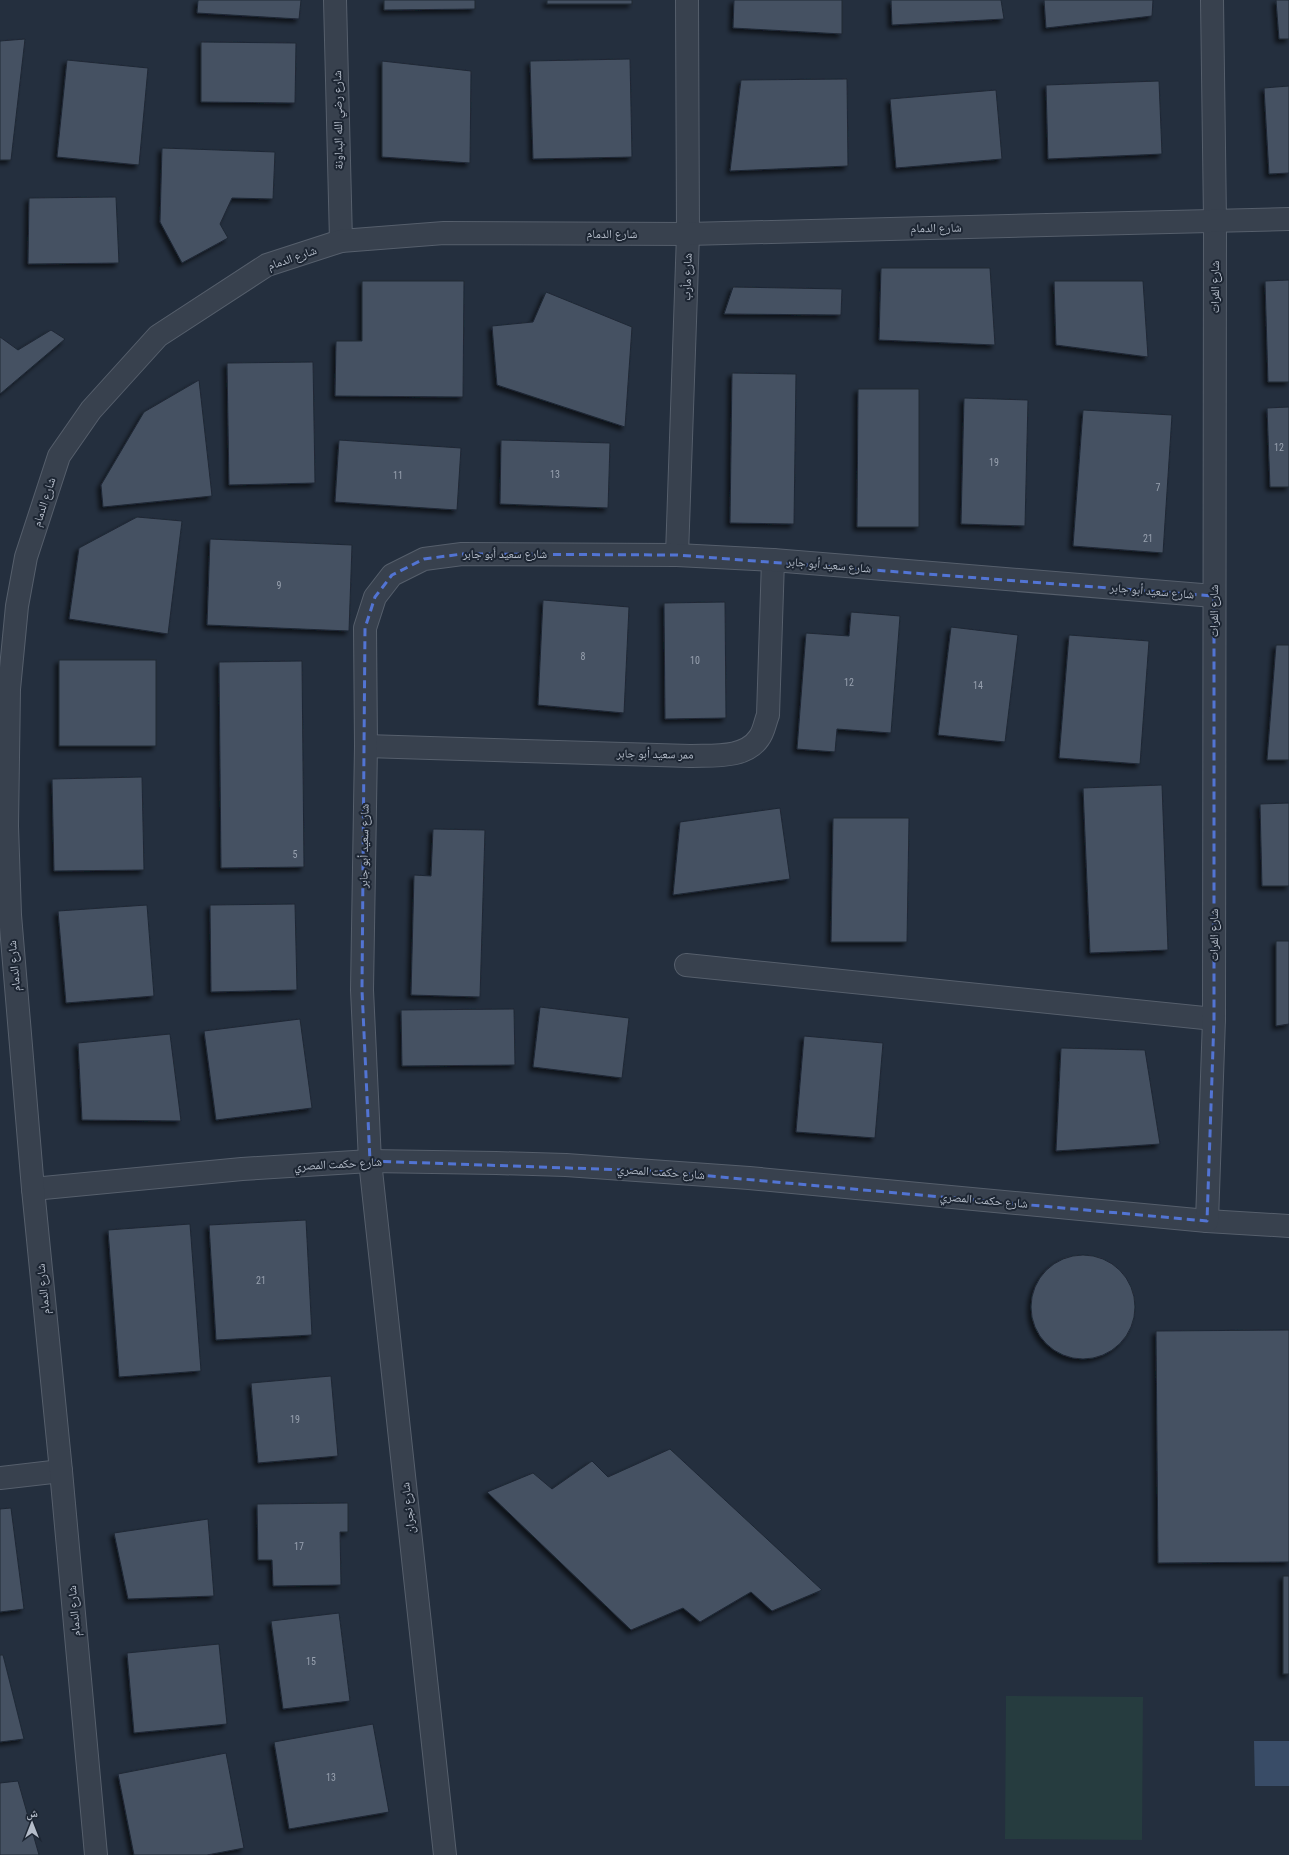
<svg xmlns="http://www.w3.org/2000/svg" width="1289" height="1855" font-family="'Roboto Condensed','Noto Naskh Arabic',sans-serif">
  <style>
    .green { fill: #263c3f }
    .water { fill: #394c67 }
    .building { fill: #455162; stroke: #1f2835; filter: url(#shadow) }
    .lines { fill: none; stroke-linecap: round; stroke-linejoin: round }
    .street-casing { stroke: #565f6c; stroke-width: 24 }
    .street { stroke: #38414e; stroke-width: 22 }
    .marked { fill: none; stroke: #5274d3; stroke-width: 3; stroke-dasharray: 8 5; stroke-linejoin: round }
    .labels { text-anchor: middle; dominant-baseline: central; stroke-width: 4; stroke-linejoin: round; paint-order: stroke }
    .number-label { font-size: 10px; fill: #98a1af }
    .street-label { font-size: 12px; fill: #b4bcc9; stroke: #1d2633 }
  </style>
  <defs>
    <filter id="shadow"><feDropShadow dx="-3.5" dy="3.5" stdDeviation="2" flood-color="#0009"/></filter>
  </defs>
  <rect width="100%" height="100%" fill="#242f3e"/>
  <!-- green -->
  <path class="green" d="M1006,1696L1143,1697L1142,1840L1005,1839Z"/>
  <!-- water -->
  <path class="water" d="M1254,1741H1289V1786H1255Z"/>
  <!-- building -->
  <g class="building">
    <path d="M198,0H301L299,19L197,13Z"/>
    <path d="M384,0H475V9L384,10Z"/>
    <rect x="547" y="0" width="85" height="4"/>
    <path d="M734,0H842V34L733,28Z"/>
    <path d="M891,0H1001L1004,19L892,25Z"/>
    <path d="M1044,0H1153L1152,16L1046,28Z"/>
    <path d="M1276,0H1289V39H1279Z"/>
    <path d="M25,39L11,160H0V41Z"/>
    <path d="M201,42L296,43L295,103L201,102Z"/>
    <path d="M630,59L632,157L533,159L530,61Z"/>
    <path d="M67,60L148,68L139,165L57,157Z"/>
    <path d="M382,61L471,71L470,163L382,157Z"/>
    <path d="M847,79L848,166L730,171L741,80Z"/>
    <path d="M1159,81L1162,154L1048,159L1046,85Z"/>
    <path d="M1289,86V173L1269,174L1264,88Z"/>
    <path d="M996,90L1002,159L896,168L890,99Z"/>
    <path d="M162,148L275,152L273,199L232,198L220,224L228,238L182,263L160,222Z"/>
    <path d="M116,197L119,263L28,264L29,198Z"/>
    <path d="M881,268H990L995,345L879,340Z"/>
    <path d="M1289,280V382H1268L1265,281Z"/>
    <path d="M362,281H464L463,397L335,396L336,341H362Z"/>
    <path d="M1054,281H1143L1148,357L1056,345Z"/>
    <path d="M733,287L842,289L841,315L724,314Z"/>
    <path d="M546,292L632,327L625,427L497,385L492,326L533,322Z"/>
    <path d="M51,330L65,339L0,394V337L18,350Z"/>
    <path d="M313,362L315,483L229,485L227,363Z"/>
    <path d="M732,373L796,374L794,524L730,523Z"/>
    <path d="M199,380L212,496L103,507L101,485L144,412Z"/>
    <path d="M858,389H919V527H857Z"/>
    <path d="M964,398L1028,400L1025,526L961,524Z"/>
    <path d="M1289,407V487H1270L1267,408Z"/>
    <path d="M1083,410L1172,415L1163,553L1073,546Z"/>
    <path d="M339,440L461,448L457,510L335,502Z"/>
    <path d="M501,440L610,443L608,508L500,504Z"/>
    <path d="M137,517L182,521L168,634L69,619L79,548Z"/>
    <path d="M210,539L352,545L349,631L207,625Z"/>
    <path d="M543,600L629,607L624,713L538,705Z"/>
    <path d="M725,602L726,718L665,719L664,603Z"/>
    <path d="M851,612L900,616L891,733L837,729L835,752L797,749L806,633L849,636Z"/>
    <path d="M951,627L1018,635L1005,742L938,735Z"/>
    <path d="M1069,635L1149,641L1140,764L1059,758Z"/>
    <path d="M1276,645H1289V760H1267Z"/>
    <rect x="59" y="660" width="97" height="86"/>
    <path d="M302,661L304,867L221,868L219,662Z"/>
    <path d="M142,777L144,870L54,871L52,779Z"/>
    <path d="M1162,785L1168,950L1090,953L1083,788Z"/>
    <path d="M1289,803V886H1262L1260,804Z"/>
    <path d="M780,808L790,879L673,895L680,822Z"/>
    <path d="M833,818H909L907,942H831Z"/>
    <path d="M433,829L485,830L480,997L411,995L414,875L431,876Z"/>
    <path d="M295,904L297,990L211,992L210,905Z"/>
    <path d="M147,905L154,996L66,1003L58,911Z"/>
    <path d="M1276,941H1289V1024L1276,1026Z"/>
    <path d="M540,1007L629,1018L622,1078L533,1067Z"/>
    <path d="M514,1009L515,1065L402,1066L401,1010Z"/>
    <path d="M300,1019L312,1108L216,1120L204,1031Z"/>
    <path d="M170,1034L181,1121L82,1120L78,1043Z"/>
    <path d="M804,1036L883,1043L875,1138L796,1132Z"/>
    <path d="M1061,1048L1145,1050L1160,1144L1056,1151Z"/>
    <path d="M306,1220L312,1335L216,1340L209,1225Z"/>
    <path d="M190,1224L201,1371L119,1377L108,1230Z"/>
    <circle cx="1083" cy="1307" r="52"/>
    <path d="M1289,1330V1562L1158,1563L1156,1331Z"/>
    <path d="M331,1376L338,1456L258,1463L251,1383Z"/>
    <path d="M670,1449L822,1590L772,1611L751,1592L700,1622L683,1608L631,1630L487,1492L533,1473L552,1489L592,1461L608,1477Z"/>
    <path d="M348,1503V1532H340L341,1585L273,1586L272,1560H258L257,1504Z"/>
    <path d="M11,1508L24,1609L0,1612V1509Z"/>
    <path d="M208,1519L214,1596L128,1599L114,1533Z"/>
    <rect x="1283" y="1576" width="6" height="98"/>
    <path d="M339,1613L350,1701L283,1709L271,1621Z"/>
    <path d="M219,1644L227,1724L134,1733L127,1653Z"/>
    <path d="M0,1655H3L24,1739L0,1742Z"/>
    <path d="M373,1724L389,1812L289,1829L274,1742Z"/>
    <path d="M226,1753L244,1848L207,1855H134L118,1774Z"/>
    <path d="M18,1781L39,1855H0V1783Z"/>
  </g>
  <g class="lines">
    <defs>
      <g id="street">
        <path d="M335,0L341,241"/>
        <path d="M677,555L688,234L687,0"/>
        <path d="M366,746L690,756C712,755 745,759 759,738C764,732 765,722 768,715L773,560"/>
        <path d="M686,965L1214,1019"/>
        <path d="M33,1189L242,1169L370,1161L496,1163L566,1165L749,1178L1207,1221L1289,1226"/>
        <path d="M1207,1221L1214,1019L1215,221L1212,0"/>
        <path d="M0,1478L61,1471"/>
        <path d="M96,1855L61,1471L33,1189L10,915L7,826L9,689L17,606L26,557L59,456L91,410L158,336L267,265L341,241L444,233L688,234L1289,219"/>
        <path d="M445,1855L370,1161L362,990L366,746L365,628L375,597L392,575L424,559L462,554L677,555L773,560L1214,596"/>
      </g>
    </defs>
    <!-- street casing -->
    <use href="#street" class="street-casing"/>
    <!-- street -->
    <use href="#street" class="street"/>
  </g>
  <!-- marked area -->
  <path class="marked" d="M462,554L677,555L1214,596V1019L1207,1221L654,1171L370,1161L362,990L365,628L375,597L392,575L424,559Z"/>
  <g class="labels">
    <!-- number labels -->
    <g class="number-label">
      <text x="1279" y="447">12</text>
      <text x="994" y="462">19</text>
      <text x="555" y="474">13</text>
      <text x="398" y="475">11</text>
      <text x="1158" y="487">7</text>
      <text x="1148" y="538">21</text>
      <text x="279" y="585">9</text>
      <text x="583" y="656">8</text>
      <text x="695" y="660">10</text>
      <text x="849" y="682">12</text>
      <text x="978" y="685">14</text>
      <text x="295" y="854">5</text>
      <text x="261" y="1280">21</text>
      <text x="295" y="1419">19</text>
      <text x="299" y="1546">17</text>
      <text x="311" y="1661">15</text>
      <text x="331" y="1777">13</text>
    </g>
    <!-- street labels -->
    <g class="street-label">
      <text transform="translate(338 120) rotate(-91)">شارع رضي الله البداونة</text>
      <text transform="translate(936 228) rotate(-1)">شارع الدمام</text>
      <text x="612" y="234">شارع الدمام</text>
      <text transform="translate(292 258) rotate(-19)">شارع الدمام</text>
      <text transform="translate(687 277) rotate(-88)">شارع مأرب</text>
      <text transform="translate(1215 287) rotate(-90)">شارع الفرات</text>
      <text transform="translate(44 502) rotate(-72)">شارع الدمام</text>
      <text x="505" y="554">شارع سعيد أبو جابر</text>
      <text transform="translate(829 565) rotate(5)">شارع سعيد أبو جابر</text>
      <text transform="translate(1152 591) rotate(5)">شارع سعيد أبو جابر</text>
      <text transform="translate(1214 611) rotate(-90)">شارع الفرات</text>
      <text transform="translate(655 754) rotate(1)">ممر سعيد أبو جابر</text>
      <text transform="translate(364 846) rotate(-89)">شارع سعيد أبو جابر</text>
      <text transform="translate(1214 935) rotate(-90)">شارع الفرات</text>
      <text transform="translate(14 966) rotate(-95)">شارع الدمام</text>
      <text transform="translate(338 1164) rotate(-3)">شارع حكمت المصري</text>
      <text transform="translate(661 1172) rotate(4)">شارع حكمت المصري</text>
      <text transform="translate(984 1200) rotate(5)">شارع حكمت المصري</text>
      <text transform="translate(43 1289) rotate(-96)">شارع الدمام</text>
      <text transform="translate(408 1508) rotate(-96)">شارع نجران</text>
      <text transform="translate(74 1611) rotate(-95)">شارع الدمام</text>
    </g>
  </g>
  <!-- north arrow -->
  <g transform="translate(32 1823)" stroke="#1d2633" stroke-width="3" paint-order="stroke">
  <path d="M0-3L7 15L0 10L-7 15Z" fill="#b4bcc9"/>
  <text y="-6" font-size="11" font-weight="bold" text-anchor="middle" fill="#b4bcc9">ش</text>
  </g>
</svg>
